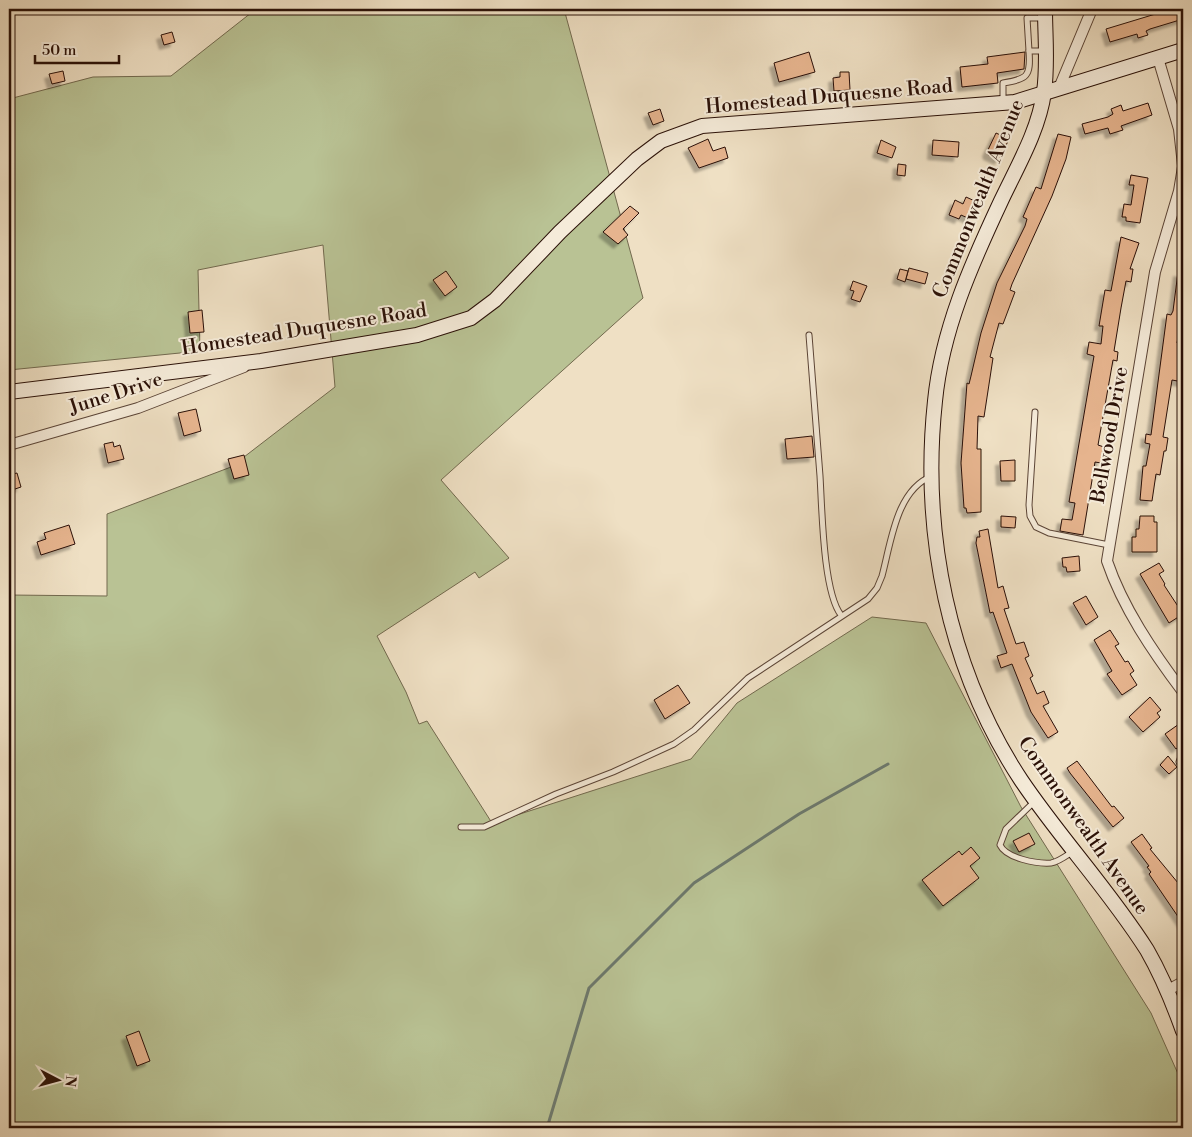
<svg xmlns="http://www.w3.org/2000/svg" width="1192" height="1137" font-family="'Libre Bodoni',serif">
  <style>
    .green { fill: #b9c294; stroke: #72694e }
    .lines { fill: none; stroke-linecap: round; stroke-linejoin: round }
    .stream { stroke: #6d786c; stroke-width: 3 }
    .building { fill: #e6b48e; stroke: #2a1007; filter: url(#shadow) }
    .lane-casing { stroke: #5b4436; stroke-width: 7 }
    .street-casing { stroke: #5b4436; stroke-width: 12 }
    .secondary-casing { stroke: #2a1007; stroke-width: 16 }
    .lane { stroke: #f5ebd9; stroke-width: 5 }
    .street { stroke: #f5ebd9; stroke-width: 10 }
    .secondary { stroke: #f5ebd9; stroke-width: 14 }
    .labels { text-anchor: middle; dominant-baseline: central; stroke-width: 4; stroke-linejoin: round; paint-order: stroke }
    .street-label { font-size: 20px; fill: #2a1007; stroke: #f5ebd9 }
  </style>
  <defs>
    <filter id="shadow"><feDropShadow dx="-4.5" dy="4.5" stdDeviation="1" flood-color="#0004"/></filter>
  </defs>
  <rect width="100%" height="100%" fill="#efe0c4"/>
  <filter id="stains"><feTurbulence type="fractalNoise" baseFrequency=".004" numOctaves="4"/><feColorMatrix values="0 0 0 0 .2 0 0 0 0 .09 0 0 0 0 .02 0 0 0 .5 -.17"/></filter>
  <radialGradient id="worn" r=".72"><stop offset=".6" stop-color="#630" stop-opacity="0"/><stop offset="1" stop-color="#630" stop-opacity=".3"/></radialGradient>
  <!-- green -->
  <path class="green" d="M256,9H564L643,298L441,480L509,558L479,578L475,572L377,636L406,692L419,724L427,721L492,823L691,759L737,703L872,617L926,623L1021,807L1151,1013L1183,1085V1128H9V595L107,596V514L231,467L335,387L323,245L198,270L200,351L9,370V99L93,77L171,76Z"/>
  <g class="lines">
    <!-- stream -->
    <path class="stream" d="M547,1128L589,988L694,883L799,814L888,764"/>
  </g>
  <!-- building -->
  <g class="building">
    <path d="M1172,9H1183V19L1150,29L1146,31L1148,35L1138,38L1137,34L1110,42L1106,29Z"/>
    <path d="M172,32L175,42L164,45L161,35Z"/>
    <path d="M809,52L815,72L779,82L774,63Z"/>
    <path d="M1025,52L1024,69L997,73L998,83L962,87L960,67L988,64L987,57Z"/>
    <path d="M63,71L65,81L52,84L49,74Z"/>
    <path d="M840,72H849L850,90L834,91L833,78L840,77Z"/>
    <path d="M1148,103L1152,115L1121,126L1123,130L1110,134L1108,128L1085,134L1082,124L1108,117L1113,114L1111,109L1121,105L1123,111Z"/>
    <path d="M660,109L664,121L653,125L648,113Z"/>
    <path d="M996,133L1009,139L999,160L988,155L987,152Z"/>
    <path d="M1058,134L1071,137L1066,159L1052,196L1012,284L1010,290L1015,292L1003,324L999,323L990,357L993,358L984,417L978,416L977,449H981V512L967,513L966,508H964L961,463L967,383L969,384L971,376L981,333L997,283L1025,226L1027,219L1023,217L1036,187L1041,189Z"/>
    <path d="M708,139L713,151L725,147L728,158L699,168L688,148Z"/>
    <path d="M881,140L896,147L892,158L877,153Z"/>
    <path d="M933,140L959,142L958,157L932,155Z"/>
    <path d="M898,164L906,165L905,176L897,175Z"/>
    <path d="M1131,175L1148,178L1140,223L1126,221V217H1122L1124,204L1131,205L1134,185H1129Z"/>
    <path d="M966,197L977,202L970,219L961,215L959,219L949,215L955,200L963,204Z"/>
    <path d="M630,206L639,213L623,229L628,235L618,244L603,232Z"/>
    <path d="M1121,237L1139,243L1130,269H1133L1131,282L1126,281L1121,308L1114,351L1118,352L1117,361L1113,360L1098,445L1104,447L1101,463L1095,462L1083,535L1060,531L1062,519L1072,520L1075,503L1069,502L1094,356L1087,354L1089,342L1101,344L1103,326H1099L1105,290L1111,291Z"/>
    <path d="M909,268L928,273L925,284L906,279Z"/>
    <path d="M900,269L908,271L905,282L897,279Z"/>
    <path d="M446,271L457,287L445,296L433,280Z"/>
    <path d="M1178,272L1183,273V308L1177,343L1183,344V382L1172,380L1163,437L1168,438L1166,451H1164L1160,475L1156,474L1152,501L1140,500L1143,466H1146L1150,444L1145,443L1146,434L1151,435L1167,314L1171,315L1173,311Z"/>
    <path d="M853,281L867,286L860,302L851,299L854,291L850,290Z"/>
    <path d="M202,310L204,332L190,333L188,312Z"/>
    <path d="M196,409L201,431L184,436L178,413Z"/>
    <path d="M812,436L814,457L787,459L785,439Z"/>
    <path d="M113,442L114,447L120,445L124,459L108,463L104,444Z"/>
    <path d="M244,455L249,475L234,479L228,459Z"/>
    <path d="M1015,460V481H1001L1000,461Z"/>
    <path d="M17,473L21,487L9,491V475Z"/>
    <path d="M1001,516L1016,517L1015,528L1001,527Z"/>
    <path d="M1140,516H1154V522H1157V552H1132V537H1136V529H1139Z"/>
    <path d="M69,525L75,544L41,555L37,542L46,539L44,533Z"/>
    <path d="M988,529L998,588L1003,586L1009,608L1004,609L1016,644L1024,642L1029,656L1025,658L1033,676L1030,678L1037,694L1044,691L1049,703L1043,706L1058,732L1048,738L1031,712L1012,664L1001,668L997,656L1007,653L993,612L990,613L976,543L977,537H980L979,531Z"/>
    <path d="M1079,556L1080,571L1067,572L1066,567H1063L1062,558Z"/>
    <path d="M1159,563L1164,571L1159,574L1165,584L1164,585L1183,614L1169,623L1140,574Z"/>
    <path d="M1086,596L1098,617L1086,625L1073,603Z"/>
    <path d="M1110,630L1119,644L1115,646L1125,662L1128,661L1134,671L1130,674L1137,685L1122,695L1107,674L1112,671L1094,640Z"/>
    <path d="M678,685L690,703L665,719L654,700Z"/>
    <path d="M1150,697L1161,710L1157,713L1160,717L1143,732L1129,717Z"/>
    <path d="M1179,724L1183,729V743L1176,749L1165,734Z"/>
    <path d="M1168,756L1177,767L1169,774L1160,765Z"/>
    <path d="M1077,761L1112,807L1114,806L1124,818L1113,827L1070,773L1067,768Z"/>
    <path d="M1029,833L1035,844L1019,852L1013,841Z"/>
    <path d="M1142,834L1152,848L1150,849L1183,889V924L1149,874L1151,872L1147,867L1149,866L1131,842Z"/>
    <path d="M971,847L980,858L970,866L979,878L943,906L922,880L959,851L962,855Z"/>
    <path d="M139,1031L150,1061L137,1066L126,1036Z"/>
  </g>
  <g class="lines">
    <defs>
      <g id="lane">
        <path d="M1044,51H1029L1027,18H1045"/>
        <path d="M1003,101V83C1027,79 1031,77 1029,51"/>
        <path d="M809,335C813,382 816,429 820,476C822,508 823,592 841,615"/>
        <path d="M1035,412L1029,505L1030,516L1036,527L1049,533L1109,545"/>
        <path d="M1183,751L1179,762L1183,769"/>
        <path d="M1034,802L1006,829L1000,845C1006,858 1036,864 1051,863C1058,862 1066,856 1072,852"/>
        <path d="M461,827H484L556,794L613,772L674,744L694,730L748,678L868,599L877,588L882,576C891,543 896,490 932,476"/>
      </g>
      <g id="street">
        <path d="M9,10L11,9"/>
        <path d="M1158,58L1179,129L1183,165"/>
        <path d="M1059,88L1092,9"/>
        <path d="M1183,167L1179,191L1155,272L1107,561C1123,608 1153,652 1183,692"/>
        <path d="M9,445L138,408L244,367"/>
        <path d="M1168,990L1183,982"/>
      </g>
      <g id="secondary">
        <path d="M1045,9C1045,36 1048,65 1044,92C1039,130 1017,167 1001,201C971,265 942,330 935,401C921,532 948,669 1021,780C1060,838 1109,890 1147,950C1162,976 1173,1003 1183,1031"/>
        <path d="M9,392L261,361L417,335L471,318L495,300L560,232L637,159L661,141L702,126L1015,102L1183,50"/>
      </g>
    </defs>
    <!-- lane casing -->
    <use href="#lane" class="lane-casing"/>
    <!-- street casing -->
    <use href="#street" class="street-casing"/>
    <!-- secondary casing -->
    <use href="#secondary" class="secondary-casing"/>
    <!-- lane -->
    <use href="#lane" class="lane"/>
    <!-- street -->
    <use href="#street" class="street"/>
    <!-- secondary -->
    <use href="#secondary" class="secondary"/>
  </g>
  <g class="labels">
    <!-- street labels -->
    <g class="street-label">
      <text transform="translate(829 97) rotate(-5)">Homestead Duquesne Road</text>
      <text transform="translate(979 199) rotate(-68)">Commonwealth Avenue</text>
      <text transform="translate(304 330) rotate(-9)">Homestead Duquesne Road</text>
      <text transform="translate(116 394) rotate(-18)">June Drive</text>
      <text transform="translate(1110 435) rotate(-80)">Bellwood Drive</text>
      <text transform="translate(1083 826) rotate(55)">Commonwealth Avenue</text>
    </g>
  </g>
  <!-- margin -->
  <rect width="1192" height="1137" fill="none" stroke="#efe0c4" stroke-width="30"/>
  <rect x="10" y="10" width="1172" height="1117" fill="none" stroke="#2a1007" stroke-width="2.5"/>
  <rect x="15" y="15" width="1162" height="1107" fill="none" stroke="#2a1007"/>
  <!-- north arrow -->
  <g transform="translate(58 1080) rotate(96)" stroke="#f5ebd9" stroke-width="4" paint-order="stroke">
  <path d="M0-4L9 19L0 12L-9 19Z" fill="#2a1007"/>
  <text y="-8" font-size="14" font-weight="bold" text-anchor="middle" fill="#2a1007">N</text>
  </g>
  <!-- scale -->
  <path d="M35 55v8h84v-8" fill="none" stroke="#2a1007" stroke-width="2.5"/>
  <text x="42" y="55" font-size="15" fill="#2a1007" stroke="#f5ebd9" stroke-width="4" paint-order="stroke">50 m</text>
  <rect width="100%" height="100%" filter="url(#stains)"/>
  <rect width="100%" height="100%" fill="url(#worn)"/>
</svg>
